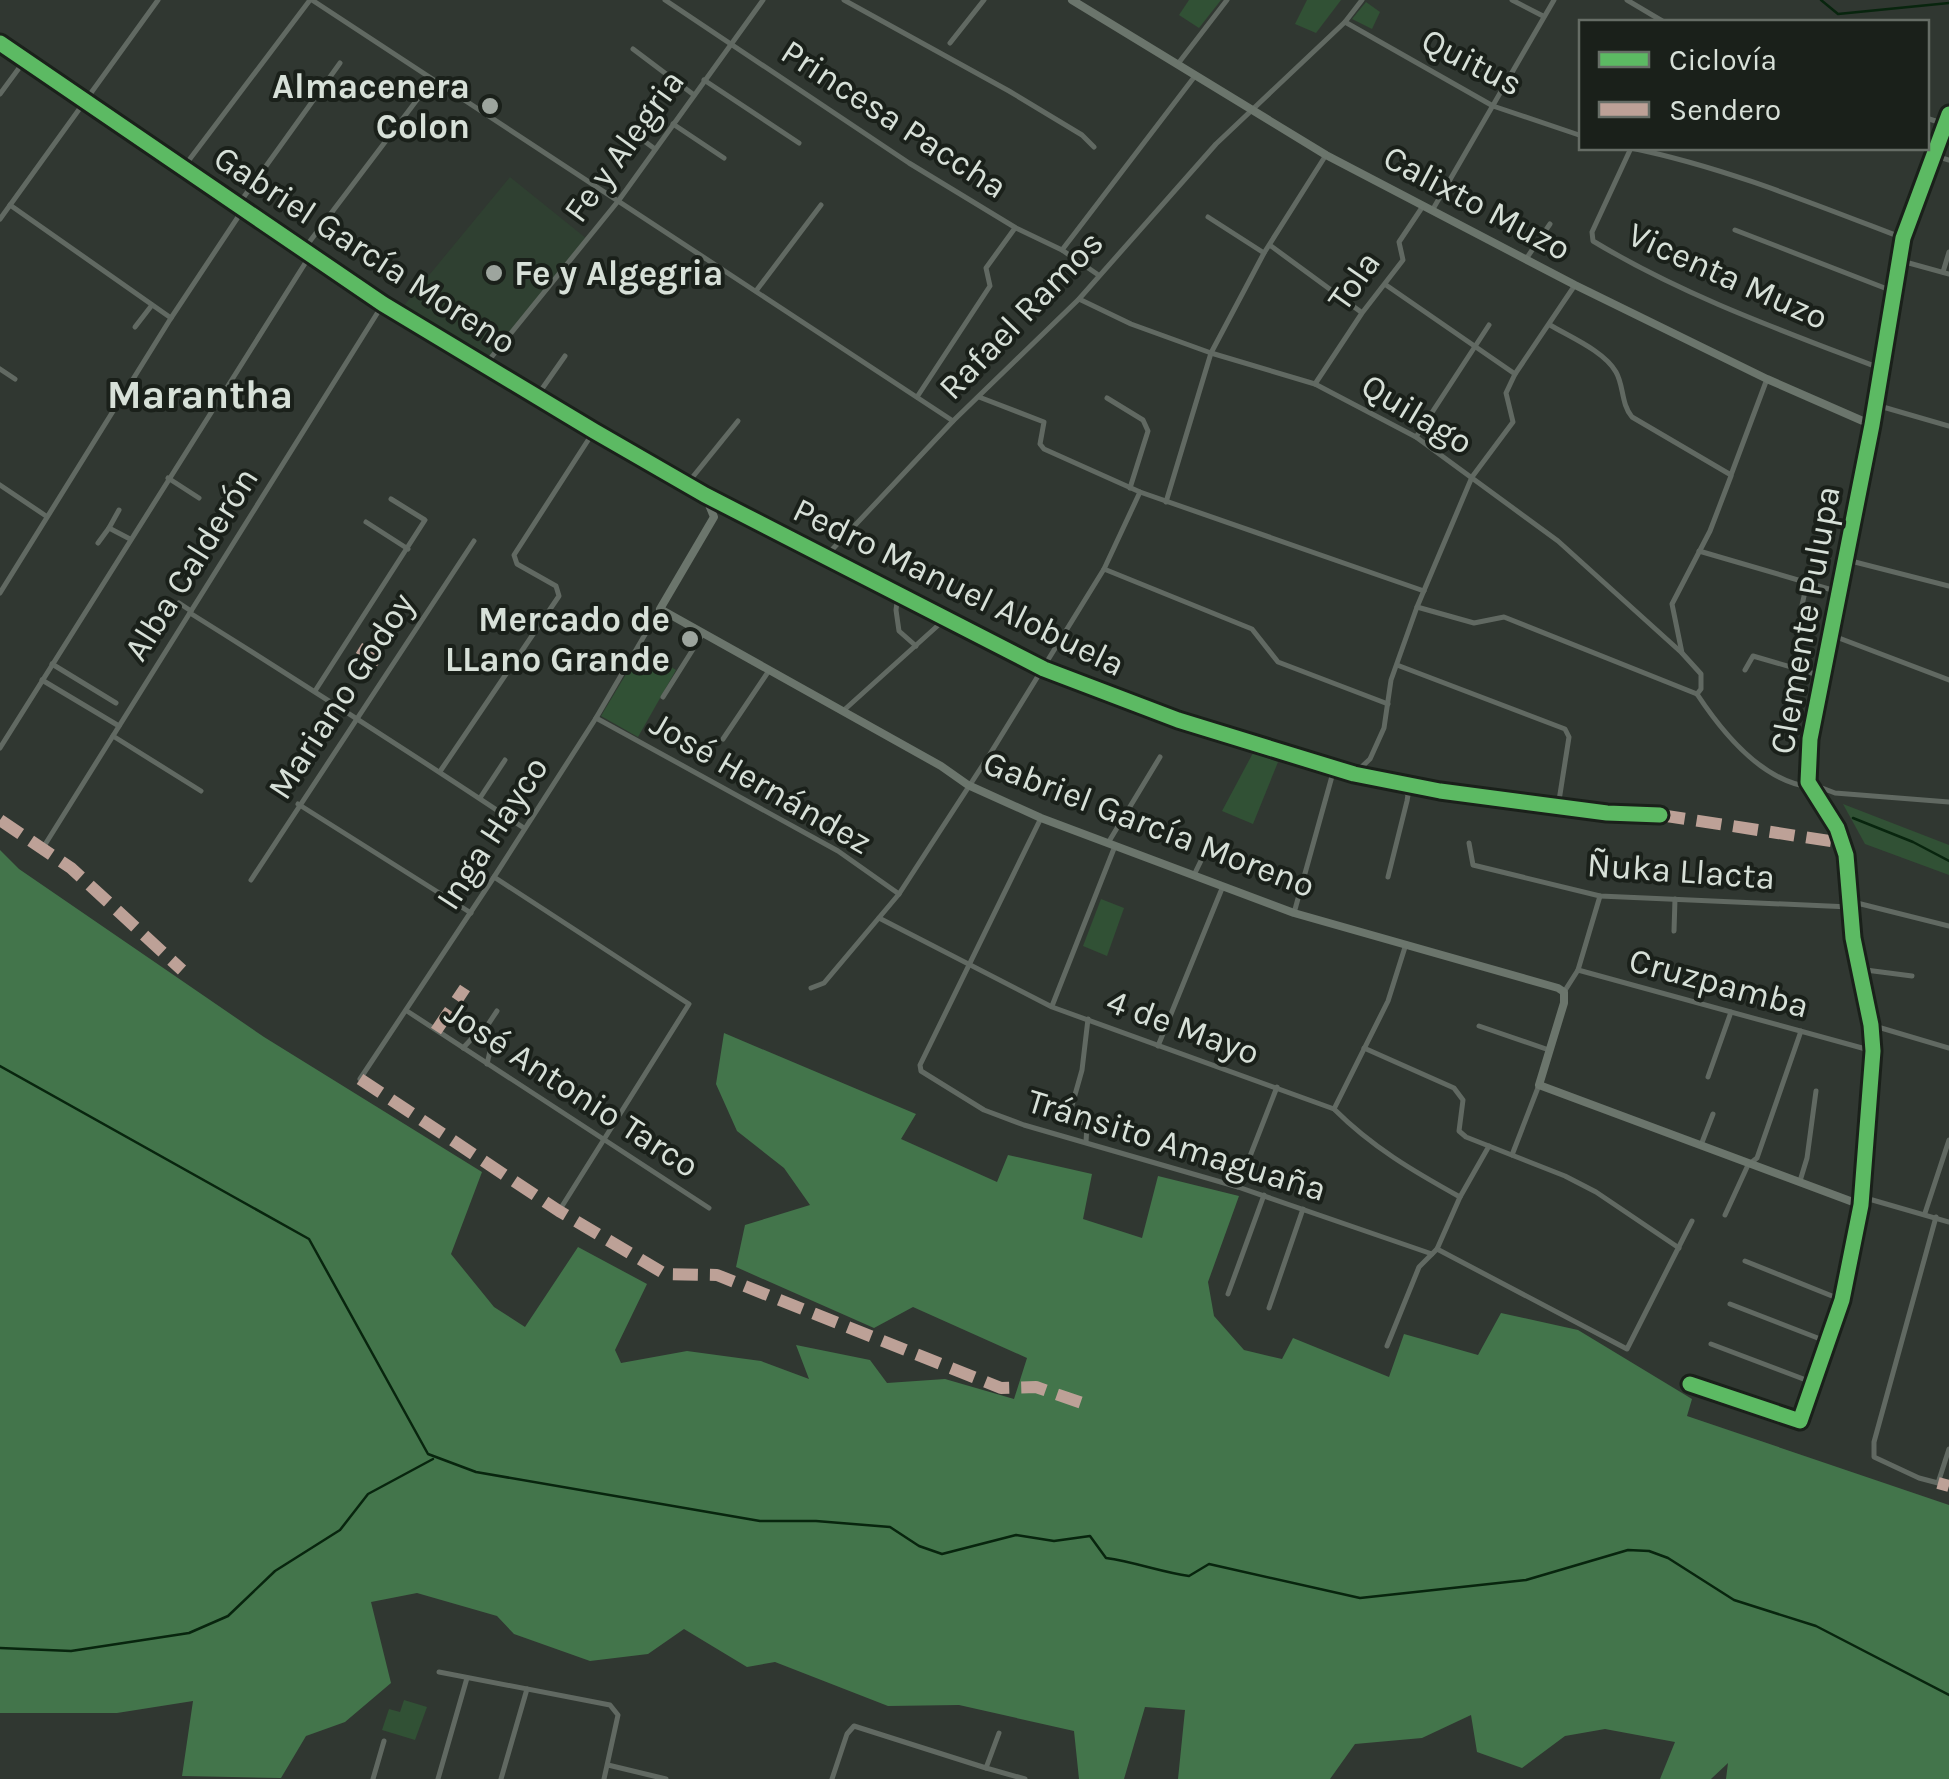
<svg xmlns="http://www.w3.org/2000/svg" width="1949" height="1779" font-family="Karla,sans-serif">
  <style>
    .built { fill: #2f4031 }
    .green { fill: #315135 }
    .forest { fill: #43754b }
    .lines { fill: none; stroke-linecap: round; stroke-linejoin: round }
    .stream { stroke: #08250e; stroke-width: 2.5 }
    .street { stroke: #616962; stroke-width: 5 }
    .secondary { stroke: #6b756c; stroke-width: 8 }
    .quiet { stroke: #bda197; stroke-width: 12; stroke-dasharray: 25 12; stroke-linecap: butt }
    .cycleway-casing { stroke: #1a201a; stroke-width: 21 }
    .cycleway { stroke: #5cba63; stroke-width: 15 }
    .poi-dot { fill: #9da59e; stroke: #1a201a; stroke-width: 4 }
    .labels { text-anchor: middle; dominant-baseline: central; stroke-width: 8; stroke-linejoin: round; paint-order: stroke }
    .street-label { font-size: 35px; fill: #d7e0d8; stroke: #1a201a }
    .poi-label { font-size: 35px; font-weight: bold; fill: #d7e0d8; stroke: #1a201a; text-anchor: end }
    .quarter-label { font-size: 40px; font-weight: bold; fill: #d7e0d8; stroke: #1a201a }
  </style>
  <rect width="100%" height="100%" fill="#303731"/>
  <!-- built -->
  <path class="built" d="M510,177L587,239L492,357L402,308Z"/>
  <!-- green -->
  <g class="green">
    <path d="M1189,0H1221L1199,28L1179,15Z"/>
    <path d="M1307,0H1341L1316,33L1295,24Z"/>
    <path d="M1366,2L1380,12L1372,29L1352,19Z"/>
    <path d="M641,649L676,670L638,737L601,716Z"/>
    <path d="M1253,753L1278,762L1253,824L1222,811Z"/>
    <path d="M1843,804L1949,845V875L1865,844Z"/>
    <path d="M1101,899L1124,908L1107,956L1083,946Z"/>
    <path d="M404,1700L427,1707L415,1740L382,1730L389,1709L400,1712Z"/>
  </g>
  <!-- forest -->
  <path class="forest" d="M0,850L19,869L264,1037L482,1172L451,1254L494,1307L525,1327L578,1247L647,1284L615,1350L621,1363L687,1351L761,1361L809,1379L796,1345L870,1360L887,1383L945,1379L1014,1399L1027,1358L913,1307L874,1328L736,1267L745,1225L810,1205L784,1168L737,1131L716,1084L724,1033L916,1114L901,1139L997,1182L1008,1155L1092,1174L1083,1219L1142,1238L1158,1176L1239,1196L1208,1282L1214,1316L1244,1350L1282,1359L1293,1338L1389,1377L1404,1334L1478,1355L1501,1313L1578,1330L1692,1399L1687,1416L1949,1505V1779H1726L1728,1763L1711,1779H1660L1675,1742L1605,1729L1565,1736L1522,1768L1477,1752L1471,1715L1422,1738L1355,1744L1330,1779H1178L1185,1710L1145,1707L1124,1779H1079L1074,1731L959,1705L888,1706L775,1662L747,1667L684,1629L648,1654L590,1661L514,1634L497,1616L417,1593L371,1602L391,1683L345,1722L306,1736L281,1778L182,1776L193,1701L117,1713H0Z"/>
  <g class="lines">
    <!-- stream -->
    <g class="stream">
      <path d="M1821,0L1838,14L1949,3"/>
      <path d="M1853,818L1913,842L1949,861"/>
      <path d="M0,1066L309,1239L428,1454L476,1472L760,1521H816L890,1527L919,1546L942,1554L1016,1535L1054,1541L1090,1536L1106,1558C1135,1562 1161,1572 1189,1576L1209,1564L1360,1598L1526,1580L1628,1550L1649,1551L1668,1558L1734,1600L1816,1626L1949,1695"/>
      <path d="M0,1648L71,1651L189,1633L228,1616L275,1571L340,1530L368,1494L433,1459"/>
    </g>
    <!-- street -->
    <g class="street">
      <path d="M312,0L953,421"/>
      <path d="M665,0L909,163L1016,228L1062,250L1097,274"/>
      <path d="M844,0L1009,91L1082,135L1094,147"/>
      <path d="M1512,0L1543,16"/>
      <path d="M1627,0L1664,22"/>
      <path d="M1345,22L1493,106L1582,136"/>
      <path d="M950,43L984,0"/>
      <path d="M633,49L694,95"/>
      <path d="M1177,65L1227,0"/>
      <path d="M704,80L799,143"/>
      <path d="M0,94L25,60"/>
      <path d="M1926,118L1945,124"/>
      <path d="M673,124L724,158"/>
      <path d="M629,130L655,149"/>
      <path d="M1631,148L1592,232L1593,241C1684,296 1783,331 1882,369"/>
      <path d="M1631,148C1724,167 1814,204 1903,238"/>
      <path d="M1932,155L1949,160"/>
      <path d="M183,168L310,0"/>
      <path d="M10,205L171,318"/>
      <path d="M238,205L340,63"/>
      <path d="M1433,209L1554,0"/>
      <path d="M1208,217L1264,253"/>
      <path d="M0,219L158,0"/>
      <path d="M1735,230L1895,292"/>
      <path d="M1271,246L1361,312"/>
      <path d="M304,249L432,80"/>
      <path d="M1062,250L1195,76"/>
      <path d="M1526,259L1550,224"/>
      <path d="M1898,260L1949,274"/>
      <path d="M1943,272L1949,252"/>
      <path d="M1386,285L1515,374"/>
      <path d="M756,291L821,205"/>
      <path d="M1079,299L1131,324L1211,353L1315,384L1416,437L1558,541L1682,653"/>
      <path d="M1550,325C1570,337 1604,351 1616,372C1624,386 1621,404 1632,417L1731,475L1767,379"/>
      <path d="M135,327L152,305"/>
      <path d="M485,365L619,200L763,0"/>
      <path d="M0,369L15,379"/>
      <path d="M1315,384L1362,313L1403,260L1399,242L1423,206"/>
      <path d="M537,396L565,356"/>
      <path d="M917,397L990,286L986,268L1015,228"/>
      <path d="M979,397L1044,422L1040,444L1044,449L1140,492L1424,591"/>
      <path d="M1107,398L1143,420L1148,431L1130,488"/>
      <path d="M1876,405L1949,426"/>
      <path d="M1872,425L1903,238L1949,114"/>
      <path d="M1416,437L1489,325"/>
      <path d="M168,478L199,498"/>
      <path d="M687,484L738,421"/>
      <path d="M0,485L46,516"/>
      <path d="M707,496L1044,669L1178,720L1334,769L1399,783L1607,813L1660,815"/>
      <path d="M1166,502L1211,353L1264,253L1326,155"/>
      <path d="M119,510L109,528L130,539"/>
      <path d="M366,522L408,549"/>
      <path d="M98,543L109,528"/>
      <path d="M1699,551L1839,592"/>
      <path d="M827,555L953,421L1079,299L1216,144L1345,22L1362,0"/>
      <path d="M1847,560L1949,586"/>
      <path d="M1104,569L1252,629L1278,662L1388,704"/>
      <path d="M0,593L171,318L244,208"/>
      <path d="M898,595L896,610L899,631L916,646"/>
      <path d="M179,603L191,611"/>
      <path d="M1417,607L1474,623L1504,617L1697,694"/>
      <path d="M190,613C302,683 414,755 524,828"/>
      <path d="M1800,614L1807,583"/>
      <path d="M1831,635L1949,680"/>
      <path d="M52,664L116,703"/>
      <path d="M1397,665L1565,729L1569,737L1558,807"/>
      <path d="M1745,670L1753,656L1822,676"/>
      <path d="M42,680L119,726"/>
      <path d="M315,691L425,520L391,499"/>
      <path d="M1697,694L1701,689V674L1682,653L1672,604L1710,531L1731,476"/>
      <path d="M1697,694C1722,732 1762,781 1810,787"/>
      <path d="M663,697L702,635"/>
      <path d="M843,711L944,620"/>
      <path d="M596,718L838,851L899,894"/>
      <path d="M113,736L201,791"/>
      <path d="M723,739L768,672"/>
      <path d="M0,748L311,254"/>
      <path d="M441,770L559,596L556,586L517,564L514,555L594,431"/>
      <path d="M1354,774L1370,759L1384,728L1391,680L1417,607L1472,477L1513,422L1506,393L1515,374L1575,285"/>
      <path d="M1809,783L1835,793L1949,802"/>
      <path d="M480,798L505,760"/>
      <path d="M298,804L471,913"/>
      <path d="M1041,818L920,1065L921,1071L984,1110L1024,1125L1238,1187L1432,1254"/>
      <path d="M1108,843L1160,757"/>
      <path d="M1469,843L1473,865L1600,896L1850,907"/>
      <path d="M41,851L383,304"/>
      <path d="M1194,875L1212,838"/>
      <path d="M494,877L689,1004L559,1211"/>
      <path d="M1388,877L1407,801L1408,795L1401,785"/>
      <path d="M251,880L474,541"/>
      <path d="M1849,901L1949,926"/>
      <path d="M1294,913L1334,769"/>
      <path d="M879,918L1052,1007L1334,1109C1372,1147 1413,1171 1460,1197"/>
      <path d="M1674,931L1675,899"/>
      <path d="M1858,969L1912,976"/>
      <path d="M1578,970L1873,1051"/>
      <path d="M811,988L824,983L899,894L990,754L1104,569L1140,492"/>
      <path d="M1564,992L1578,970L1600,896"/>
      <path d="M1052,1006L1115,846"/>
      <path d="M407,1011L709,1208"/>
      <path d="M1871,1025L1949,1048"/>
      <path d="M1479,1026L1549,1050"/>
      <path d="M1158,1046L1223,886"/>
      <path d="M463,1048L478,1032H483"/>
      <path d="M1364,1048L1454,1088L1463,1100L1459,1131L1466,1137L1565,1176L1596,1192L1679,1248"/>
      <path d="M487,1064L491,1047L483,1032L497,1011"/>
      <path d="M1708,1077L1731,1012"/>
      <path d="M360,1079L494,877L596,718L660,609"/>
      <path d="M1334,1109L1388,1001L1406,944"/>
      <path d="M1086,1142L1087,1125L1069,1116L1082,1070L1088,1019"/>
      <path d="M1701,1145L1713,1114"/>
      <path d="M1512,1155L1539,1085"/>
      <path d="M1800,1181L1807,1158L1816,1091"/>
      <path d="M1238,1187L1277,1087"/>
      <path d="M1862,1197L1949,1222"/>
      <path d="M1925,1213L1949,1140"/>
      <path d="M1725,1215L1748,1165L1757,1158L1801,1031"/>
      <path d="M1936,1217L1874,1442V1457L1919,1478L1938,1483L1949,1449"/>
      <path d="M1437,1249L1627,1349L1692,1221"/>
      <path d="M1745,1261L1842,1300"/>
      <path d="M1228,1294L1264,1195"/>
      <path d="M1730,1304L1828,1342"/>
      <path d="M1269,1308L1303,1209"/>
      <path d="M1711,1344L1814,1383"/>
      <path d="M1387,1346L1419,1267L1437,1249L1460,1197L1489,1146"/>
      <path d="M1690,1384L1800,1421L1842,1300L1861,1205"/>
      <path d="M439,1672L610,1705L618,1715L604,1779"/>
      <path d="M608,1765L666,1779"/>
      <path d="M986,1768L1025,1779"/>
      <path d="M373,1779L384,1741"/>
      <path d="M438,1779L467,1678"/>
      <path d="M501,1779L527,1689"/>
      <path d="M832,1779L847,1734L854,1726L986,1768L999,1733"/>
    </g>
    <!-- secondary -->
    <path class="secondary" d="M0,43L383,304L705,495L714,517L660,609L941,766L968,785L1041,818L1294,913L1558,988L1564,992V1003L1539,1085L1861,1205L1873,1051L1871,1025L1853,938L1846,855L1837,828L1808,782L1810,739L1872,425L1767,379L1575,285L1326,155L1072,0"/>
    <!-- quiet -->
    <g class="quiet">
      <path d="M359,648L390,667"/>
      <path d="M1660,815L1843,843"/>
      <path d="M0,820L71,868L182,970"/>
      <path d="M436,1031L465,988"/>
      <path d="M360,1079L559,1211L665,1274L717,1275L1001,1388L1036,1387L1082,1403"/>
      <path d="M1938,1483L1949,1486"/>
    </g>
    <defs>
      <g id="cycleway">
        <path d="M0,43L383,304L594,431L705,495L1044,669L1178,720L1354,774L1440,791L1607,813L1660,815"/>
        <path d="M1690,1384L1800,1421L1842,1300L1861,1205L1873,1051L1871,1025L1853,938L1846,855L1837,828L1808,782L1810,739L1872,425L1903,238L1949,114"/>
      </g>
    </defs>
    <!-- cycleway casing -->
    <use href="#cycleway" class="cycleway-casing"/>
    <!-- cycleway -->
    <use href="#cycleway" class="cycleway"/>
  </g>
  <!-- markers -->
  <g class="poi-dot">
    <circle cx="490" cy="106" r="10"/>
    <circle cx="494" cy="273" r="10"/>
    <circle cx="690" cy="639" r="10"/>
  </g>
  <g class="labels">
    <!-- street labels -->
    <g class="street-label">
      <text transform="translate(1472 62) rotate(27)">Quitus</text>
      <text transform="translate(894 119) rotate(33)">Princesa Paccha</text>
      <text transform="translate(624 146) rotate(-54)">Fe y Alegria</text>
      <text transform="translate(1477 203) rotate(28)">Calixto Muzo</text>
      <text transform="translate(365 250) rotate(33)">Gabriel García Moreno</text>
      <text transform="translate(1728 276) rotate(24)">Vicenta Muzo</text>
      <text transform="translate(1354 281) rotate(-55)">Tola</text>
      <text transform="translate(1021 315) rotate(-46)">Rafael Ramos</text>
      <text transform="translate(1417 414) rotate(31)">Quilago</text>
      <text transform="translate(191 564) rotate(-58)">Alba Calderón</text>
      <text transform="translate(959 587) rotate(26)">Pedro Manuel Alobuela</text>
      <text transform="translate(1805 620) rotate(-80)">Clemente Pulupa</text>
      <text transform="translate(341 696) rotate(-57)">Mariano Godoy</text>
      <text transform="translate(761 783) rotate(30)">José Hernández</text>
      <text transform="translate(1149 824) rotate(21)">Gabriel García Moreno</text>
      <text transform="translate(492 833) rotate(-57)">Inga Hayco</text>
      <text transform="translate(1681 871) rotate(4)">Ñuka Llacta</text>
      <text transform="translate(1719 983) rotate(15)">Cruzpamba</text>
      <text transform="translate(1183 1027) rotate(20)">4 de Mayo</text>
      <text transform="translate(572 1089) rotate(33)">José Antonio Tarco</text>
      <text transform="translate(1177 1145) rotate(17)">Tránsito Amaguaña</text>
    </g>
    <!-- poi labels -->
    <g class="poi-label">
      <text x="470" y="86">Almacenera<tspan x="470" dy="40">Colon</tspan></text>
      <text x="514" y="273" text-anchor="start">Fe y Algegria</text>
      <text x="670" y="619">Mercado de<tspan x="670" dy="40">LLano Grande</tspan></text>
    </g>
    <!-- quarter labels -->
    <g class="quarter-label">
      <text x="200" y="394">Marantha</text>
    </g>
  </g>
  <!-- legend -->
  <rect x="1579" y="20" width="350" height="130" fill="#1a201a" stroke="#666d66" stroke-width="2.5"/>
  <rect x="1599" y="52" width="50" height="15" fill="#5cba63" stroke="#666d66" stroke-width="2.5"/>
  <text x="1669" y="70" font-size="30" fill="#d7e0d8">Ciclovía</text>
  <rect x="1599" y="102" width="50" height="15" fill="#bda197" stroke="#666d66" stroke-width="2.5"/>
  <text x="1669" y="120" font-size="30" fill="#d7e0d8">Sendero</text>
</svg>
